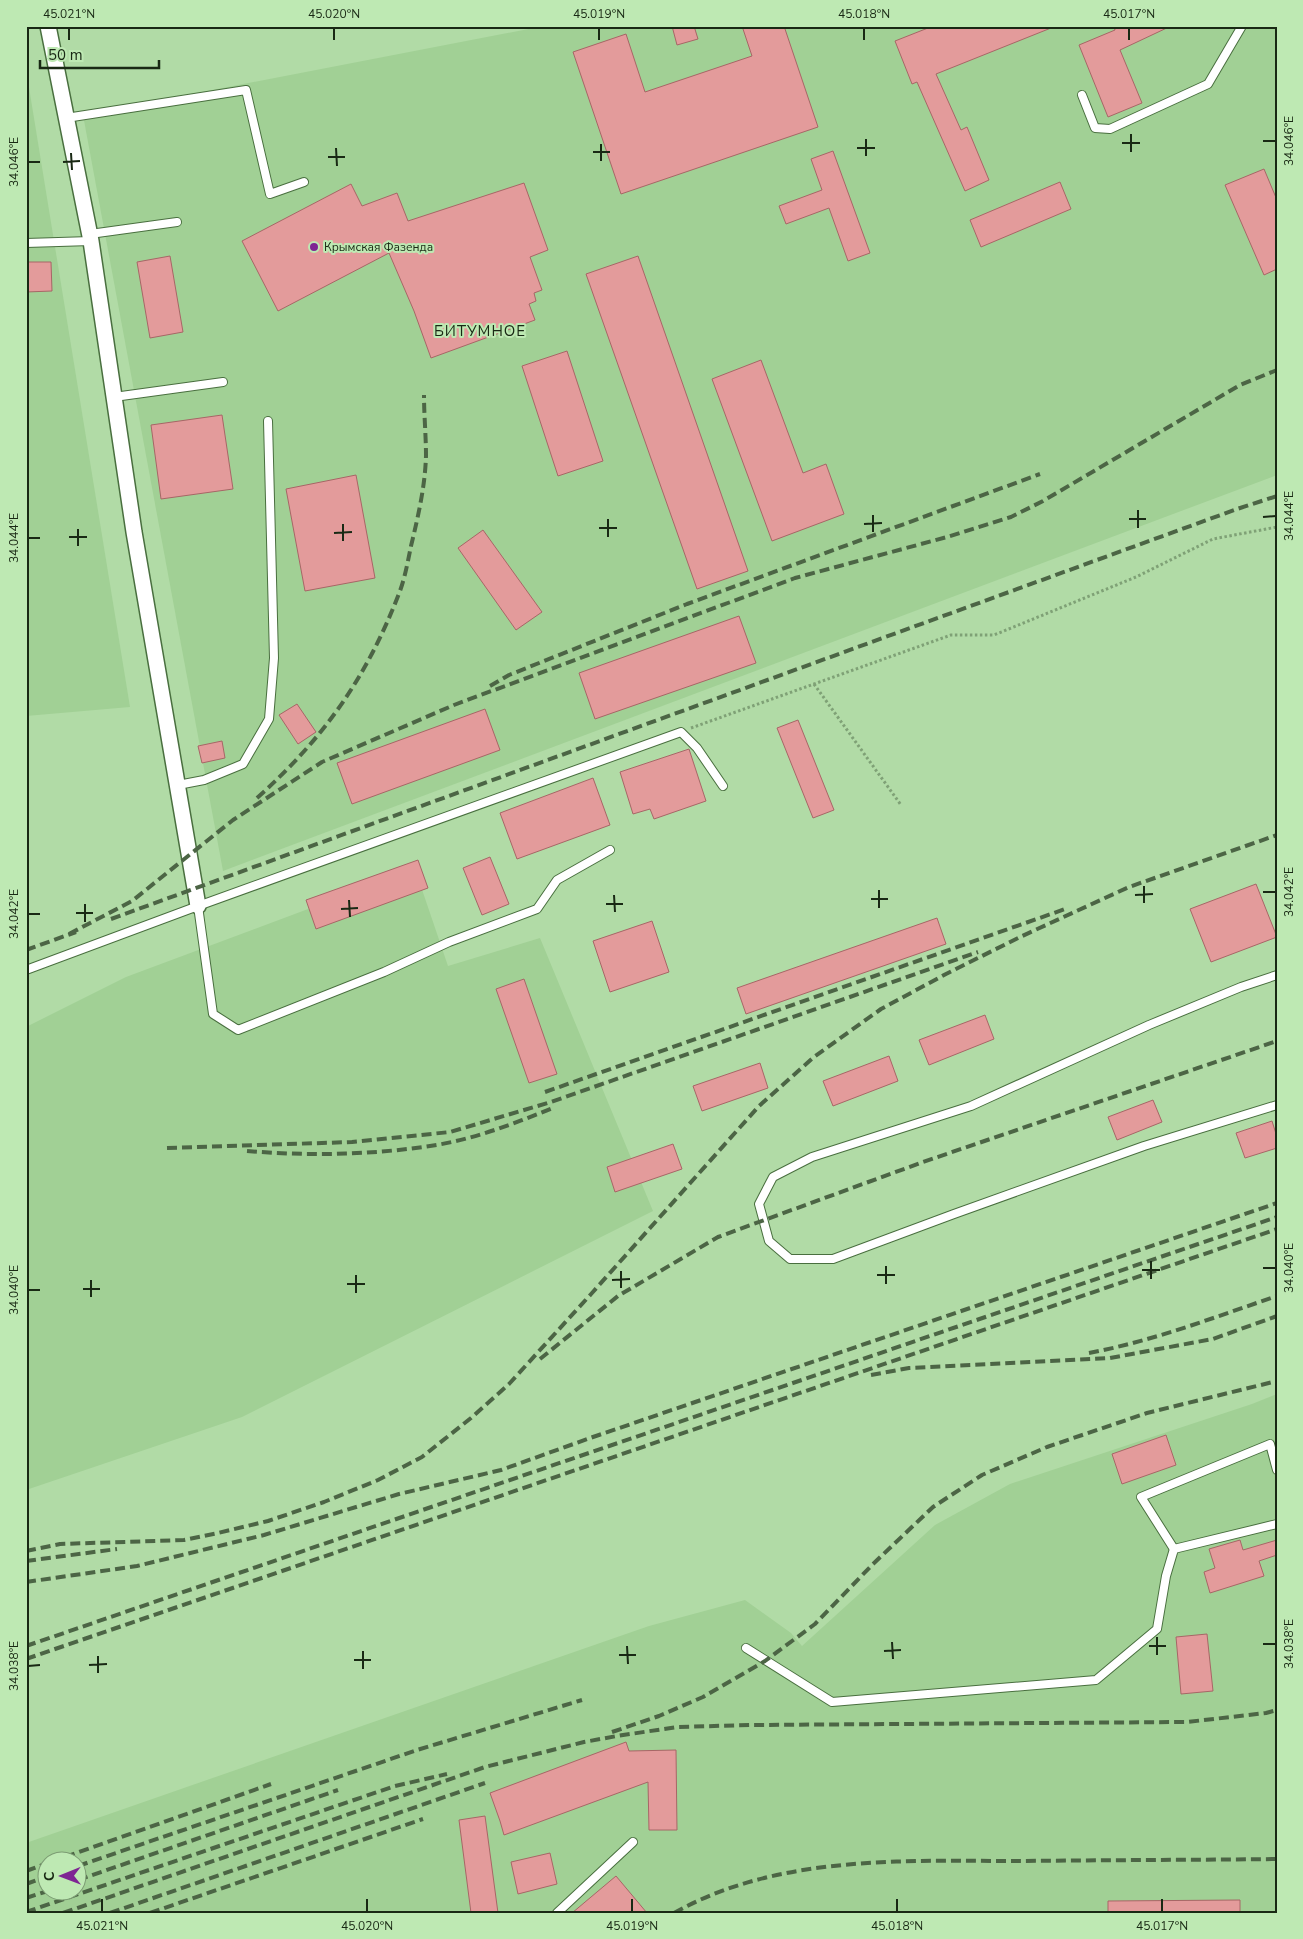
<svg xmlns="http://www.w3.org/2000/svg" width="1303" height="1939" font-family="'Nunito Sans',sans-serif">
  <style>
    .built { fill: #a1d095; fill-rule: evenodd }
    .building { fill: #e39b9b; stroke: #a76666 }
    .lines { fill: none; stroke-linecap: round; stroke-linejoin: round }
    .lane-casing { stroke: #496f3f; stroke-width: 10 }
    .street-casing { stroke: #496f3f; stroke-width: 18 }
    .path { stroke: #7fa176; stroke-width: 3; stroke-dasharray: 2.5 2.5; stroke-linecap: butt }
    .lane { stroke: #fff; stroke-width: 8 }
    .street { stroke: #fff; stroke-width: 15 }
    .rail { stroke: #4c6545; stroke-width: 4; stroke-dasharray: 10 5; stroke-linecap: butt }
    .ticks { fill: none; stroke: #192914; stroke-width: 2 }
    .poi-dot { fill: #7e2593; stroke: #bee9b3; stroke-width: 2 }
    .labels { text-anchor: middle; dominant-baseline: central; stroke-width: 4; stroke-linejoin: round; paint-order: stroke }
    .poi-label { font-size: 12px; fill: #192914; stroke: #bee9b3; text-anchor: start }
    .quarter-label { font-size: 15px; letter-spacing: 1px; fill: #192914; stroke: #bee9b3 }
    .neatline { fill: none; stroke: #192914; stroke-width: 2 }
    .ticks-label { font-size: 12px; text-anchor: middle; fill: #192914 }
  </style>
  <rect width="100%" height="100%" fill="#b1dba6"/>
  <!-- built -->
  <g class="built">
    <path d="M544,26H1277V475L223,871L83,115Z"/>
    <path d="M26,69L130,707L26,716Z"/>
    <path d="M415,869L448,966L540,938L653,1211L242,1417L26,1490V1027L126,977Z"/>
    <path d="M1277,1394V1913H26V1843L649,1626L745,1600L791,1633L802,1646L935,1525L1010,1484L1252,1404ZM48,1862H78V1892H48Z"/>
  </g>
  <!-- building -->
  <g class="building">
    <path d="M672,26H694L698,39L677,45Z"/>
    <path d="M742,26H784L818,127L621,194L573,52L626,34L645,92L752,56Z"/>
    <path d="M933,26H1056L936,74L961,130L967,127L989,180L965,191L917,82L912,84L895,41Z"/>
    <path d="M1114,26H1171L1120,50L1142,103L1108,117L1079,45L1115,30Z"/>
    <path d="M833,151L870,253L848,261L829,208L786,224L779,206L822,190L811,159Z"/>
    <path d="M1264,169L1277,200V269L1264,275L1225,185Z"/>
    <path d="M1060,182L1071,209L981,247L970,220Z"/>
    <path d="M524,183L548,250L530,257L542,290L534,293L536,301L529,304L535,320L431,358L414,311L389,253L278,311L242,241L351,184L362,206L397,193L408,221Z"/>
    <path d="M170,256L183,332L150,338L137,262Z"/>
    <path d="M638,256L748,571L697,589L586,274Z"/>
    <path d="M26,262H51L52,291L26,292Z"/>
    <path d="M567,351L603,461L558,476L522,366Z"/>
    <path d="M761,360L803,473L826,464L844,514L772,541L712,379Z"/>
    <path d="M222,415L233,489L161,499L151,425Z"/>
    <path d="M356,475L375,578L305,591L286,489Z"/>
    <path d="M483,530L542,612L516,630L458,548Z"/>
    <path d="M739,616L756,663L595,719L579,673Z"/>
    <path d="M297,704L316,732L298,744L279,715Z"/>
    <path d="M485,709L500,750L352,804L337,763Z"/>
    <path d="M798,720L834,810L813,818L777,728Z"/>
    <path d="M222,741L225,758L202,763L198,746Z"/>
    <path d="M689,749L706,801L654,819L650,809L633,814L620,772Z"/>
    <path d="M593,778L610,825L517,859L500,813Z"/>
    <path d="M490,857L509,904L482,915L463,868Z"/>
    <path d="M418,860L428,888L316,929L306,900Z"/>
    <path d="M1256,884L1277,937L1211,962L1190,909Z"/>
    <path d="M937,918L946,944L746,1014L737,988Z"/>
    <path d="M652,921L669,972L610,992L593,941Z"/>
    <path d="M524,979L557,1074L529,1083L496,989Z"/>
    <path d="M985,1015L994,1039L929,1065L919,1040Z"/>
    <path d="M889,1056L898,1081L833,1106L823,1081Z"/>
    <path d="M760,1063L768,1088L702,1111L693,1086Z"/>
    <path d="M1153,1100L1162,1122L1117,1140L1108,1117Z"/>
    <path d="M1272,1121L1277,1137V1148L1245,1158L1236,1133Z"/>
    <path d="M673,1144L682,1169L615,1192L607,1167Z"/>
    <path d="M1166,1435L1176,1465L1122,1484L1112,1454Z"/>
    <path d="M1240,1540L1243,1550L1277,1540V1555L1259,1561L1264,1576L1210,1593L1204,1572L1215,1568L1209,1549Z"/>
    <path d="M1207,1634L1213,1691L1181,1694L1176,1637Z"/>
    <path d="M626,1742L629,1751L676,1750L677,1830H649L648,1782L504,1835L500,1821L490,1793Z"/>
    <path d="M485,1816L498,1913H471L459,1820Z"/>
    <path d="M550,1853L557,1884L518,1894L511,1862Z"/>
    <path d="M616,1876L647,1913H572Z"/>
    <path d="M1240,1900V1913H1108V1901Z"/>
  </g>
  <g class="lines">
    <defs>
      <g id="lane">
        <path d="M1082,95L1095,128L1110,129L1208,84L1242,26"/>
        <path d="M66,118L246,90L270,194L304,182"/>
        <path d="M90,234L177,222"/>
        <path d="M26,243L91,241"/>
        <path d="M114,397L223,382"/>
        <path d="M178,785L204,780L243,764L269,719L274,658L268,421"/>
        <path d="M198,906L213,1014L238,1030L384,972L449,942L537,909L557,880L610,850"/>
        <path d="M26,970L198,906L681,732L697,748L723,786"/>
        <path d="M1277,975L1241,987L1149,1025L971,1106L812,1157L773,1177L759,1204L769,1241L790,1259H833L954,1214L1144,1146L1277,1105"/>
        <path d="M1174,1549L1141,1497L1270,1444L1277,1470"/>
        <path d="M746,1648L832,1702L1096,1680L1157,1629L1166,1576L1174,1549L1277,1524"/>
        <path d="M557,1913L633,1842"/>
      </g>
      <path id="street" d="M48,26L91,241L134,532L198,906"/>
    </defs>
    <!-- lane casing -->
    <use href="#lane" class="lane-casing"/>
    <!-- street casing -->
    <use href="#street" class="street-casing"/>
    <!-- path -->
    <g class="path">
      <path d="M814,684L901,805"/>
      <path d="M691,728L951,635H994L1136,577L1213,539L1277,527"/>
    </g>
    <!-- lane -->
    <use href="#lane" class="lane"/>
    <!-- street -->
    <use href="#street" class="street"/>
    <!-- rail -->
    <g class="rail">
      <path d="M490,686L509,675L687,604L1040,474"/>
      <path d="M257,798C325,737 367,677 400,591C405,577 408,561 411,546C418,517 425,487 426,456C426,436 424,415 424,395"/>
      <path d="M111,919L1237,509L1277,496"/>
      <path d="M69,934L132,901L233,820L322,762L454,705L795,578L947,537L1011,517L1043,501L1240,385L1277,370"/>
      <path d="M26,950L76,932"/>
      <path d="M545,1092L1068,908"/>
      <path d="M167,1148L352,1142L450,1132L551,1102L978,952"/>
      <path d="M247,1151C307,1156 370,1155 430,1146C472,1140 513,1124 553,1108"/>
      <path d="M1089,1353C1153,1341 1215,1317 1277,1296"/>
      <path d="M540,1359L618,1296L718,1237L923,1162L1277,1041"/>
      <path d="M871,1375L909,1368L1110,1358L1213,1339L1277,1316"/>
      <path d="M26,1551L60,1544L184,1540L218,1533L268,1521L324,1502L378,1480L422,1457L471,1418L509,1384L592,1293L759,1106L814,1057L881,1009L946,974L1020,937L1129,887L1277,835"/>
      <path d="M26,1561L117,1549"/>
      <path d="M26,1582L137,1566L264,1535L399,1494L501,1470L593,1437L1277,1203"/>
      <path d="M26,1646L1277,1217"/>
      <path d="M26,1659L1277,1229"/>
      <path d="M612,1732L659,1716L703,1697L765,1661L815,1624L873,1564L933,1507L982,1475L1047,1447L1147,1413L1277,1381"/>
      <path d="M51,1862L271,1784"/>
      <path d="M78,1866L417,1750L582,1700"/>
      <path d="M26,1871L48,1863"/>
      <path d="M78,1880L338,1790"/>
      <path d="M26,1884L48,1876"/>
      <path d="M26,1898L48,1891"/>
      <path d="M26,1912L395,1786L447,1774"/>
      <path d="M63,1913L485,1767L584,1742L617,1736L677,1727L751,1725L1187,1722L1266,1713L1277,1710"/>
      <path d="M110,1913L485,1783"/>
      <path d="M150,1913L423,1819"/>
      <path d="M674,1913C779,1854 906,1861 1022,1861C1107,1860 1192,1860 1277,1859"/>
    </g>
  </g>
  <!-- ticks -->
  <path class="ticks" d="M69,28V40M334,28V40M599,28V40M864,28V40M1129,28V40M1131,134V152M866,139V156M1263,141H1276M1122,143H1140M601,144V161M336,148L337,166M857,148H875M593,152H610M71,153L72,170M328,157H345M28,162H40M63,162L80,161M1138,510V528M873,515V532M1263,517L1276,516M608,519V537M1129,519H1146M343,524V541M864,524L882,523M599,528H617M78,529V546M334,533L352,532M69,537H87M28,538H40M1144,886V903M879,890V908M1263,892H1276M614,895L615,912M1135,895L1153,894M871,899H888M349,900L350,917M85,904V922M606,904H623M341,909L358,908M76,913H93M28,914H40M1151,1261V1279M886,1266V1284M1263,1268H1276M1142,1270H1160M621,1271V1288M356,1275V1293M877,1275H895M91,1280V1297M612,1280L630,1279M347,1284H365M83,1289H100M28,1290H40M1157,1637V1655M892,1642L893,1659M1263,1644H1276M627,1646L628,1664M1149,1646H1166M363,1651V1669M884,1651L901,1650M619,1655H636M98,1656V1673M354,1660H371M89,1665L107,1664M28,1666L40,1665M102,1899V1912M367,1899V1912M632,1899V1912M897,1899V1912M1162,1899V1912"/>
  <!-- markers -->
  <circle class="poi-dot" cx="314" cy="247" r="5"/>
  <g class="labels">
    <!-- poi labels -->
    <g class="poi-label">
      <text x="324" y="247">Крымская Фазенда</text>
    </g>
    <!-- quarter labels -->
    <g class="quarter-label">
      <text x="480" y="331">БИТУМНОЕ</text>
    </g>
  </g>
  <!-- border -->
  <rect width="1303" height="1939" fill="none" stroke="#bee9b3" stroke-width="55"/>
  <!-- north arrow -->
  <g transform="translate(62 1876) rotate(269)"><circle r="24" fill="#bee9b3" stroke="#7c9c73"/>
  <path d="M0-4L9 19L0 12L-9 19Z" fill="#7e2593"/>
  <text y="-8" font-size="14" font-weight="bold" text-anchor="middle" fill="#192914">С</text>
  </g>
  <!-- scale -->
  <path d="M40 60v8h119v-8" fill="none" stroke="#192914" stroke-width="2.5"/>
  <text x="48" y="60" font-size="15" fill="#192914" stroke="#bee9b3" stroke-width="4" paint-order="stroke">50 m</text>
  <rect x="28" y="28" width="1248" height="1884" class="neatline"/>
  <g class="ticks-label">
    <text x="69" y="18">45.021°N</text>
    <text x="334" y="18">45.020°N</text>
    <text x="599" y="18">45.019°N</text>
    <text x="864" y="18">45.018°N</text>
    <text x="1129" y="18">45.017°N</text>
    <text transform="translate(1289 141) rotate(-90)" y="4">34.046°E</text>
    <text transform="translate(14 162) rotate(-90)" y="4">34.046°E</text>
    <text transform="translate(1289 516) rotate(-90)" y="4">34.044°E</text>
    <text transform="translate(14 538) rotate(-90)" y="4">34.044°E</text>
    <text transform="translate(1289 892) rotate(-90)" y="4">34.042°E</text>
    <text transform="translate(14 914) rotate(-90)" y="4">34.042°E</text>
    <text transform="translate(1289 1268) rotate(-90)" y="4">34.040°E</text>
    <text transform="translate(14 1290) rotate(-90)" y="4">34.040°E</text>
    <text transform="translate(1289 1644) rotate(-90)" y="4">34.038°E</text>
    <text transform="translate(14 1666) rotate(-90)" y="4">34.038°E</text>
    <text x="102" y="1930">45.021°N</text>
    <text x="367" y="1930">45.020°N</text>
    <text x="632" y="1930">45.019°N</text>
    <text x="897" y="1930">45.018°N</text>
    <text x="1162" y="1930">45.017°N</text>
  </g>
</svg>
